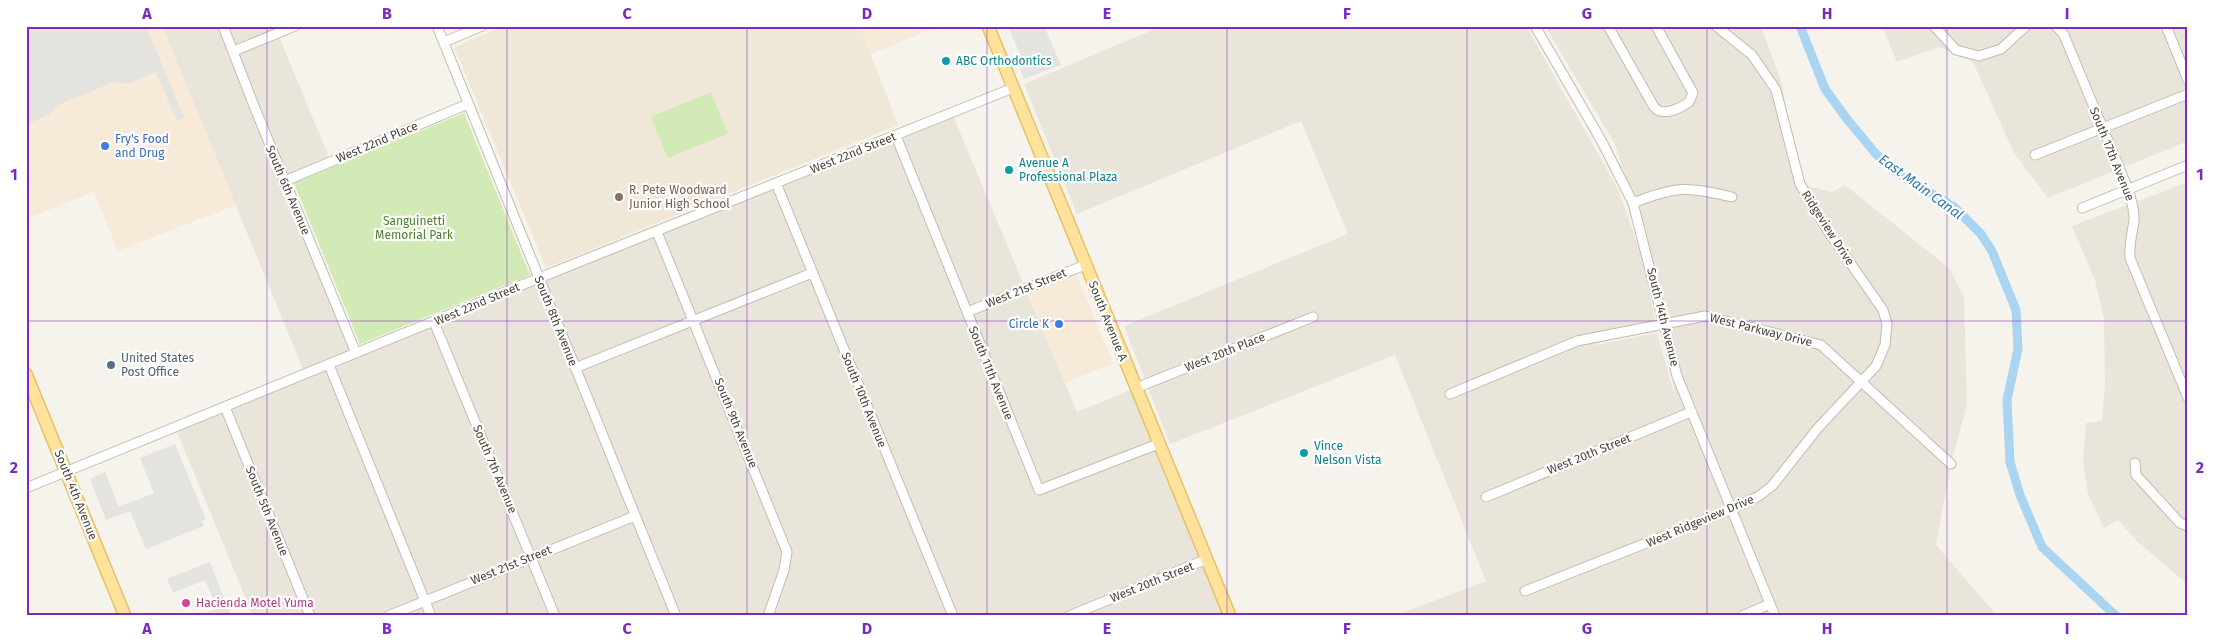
<svg xmlns="http://www.w3.org/2000/svg" width="2214" height="642" font-family="'Fira Sans',sans-serif">
  <style>
    .residential { fill: #eae5da }
    .commercial { fill: #f7ead8 }
    .education { fill: #efe8d6 }
    .green { fill: #d2eab5 }
    .parking { fill: #e5e3e0 }
    .lines { fill: none; stroke-linecap: round; stroke-linejoin: round }
    .canal { stroke: #a9d4f2; stroke-width: 9 }
    .minor-casing { stroke: #c2bbae; stroke-width: 11 }
    .major-casing { stroke: #e6c16a; stroke-width: 14 }
    .minor { stroke: #fff; stroke-width: 9 }
    .major { stroke: #ffe39c; stroke-width: 11 }
    .grid { fill: none; stroke: #7b2cbf; stroke-width: 1; stroke-opacity: 0.55 }
    .culture-dot { fill: #0f9aa8; stroke: #fff; stroke-width: 2 }
    .shop-dot { fill: #3f7fe0; stroke: #fff; stroke-width: 2 }
    .education-dot { fill: #8d6e63; stroke: #fff; stroke-width: 2 }
    .service-dot { fill: #5c6f8a; stroke: #fff; stroke-width: 2 }
    .hotel-dot { fill: #d1479c; stroke: #fff; stroke-width: 2 }
    .labels { text-anchor: middle; dominant-baseline: central; stroke-width: 4.5; stroke-linejoin: round; paint-order: stroke }
    .culture-label { font-size: 12px; fill: #0d838f; stroke: #fff; text-anchor: start }
    .shop-label { font-size: 12px; fill: #366cbe; stroke: #fff; text-anchor: start }
    .street-label { font-size: 12px; fill: #4b4439; stroke: #fff }
    .education-label { font-size: 12px; fill: #785e54; stroke: #fff; text-anchor: start }
    .park-label { font-size: 12px; fill: #4a7f2a; stroke: #fff }
    .service-label { font-size: 12px; fill: #4e5e75; stroke: #fff; text-anchor: start }
    .hotel-label { font-size: 12px; fill: #b23c85; stroke: #fff; text-anchor: start }
    .water-label { font-size: 14px; font-style: italic; fill: #2e7ab2; stroke: #fff }
    .neatline { fill: none; stroke: #7b2cbf; stroke-width: 2 }
    .grid-label { font-size: 16px; text-anchor: middle; font-weight: bold; fill: #7b2cbf }
  </style>
  <rect width="100%" height="100%" fill="#f6f3ec"/>
  <!-- residential -->
  <g class="residential">
    <path d="M162,26H295L278,34L331,162L285,181L356,353L952,113L1077,412L1136,388L1228,616H253L175,427L305,374Z"/>
    <path d="M1162,26H1526L1618,189L1642,257L1655,319L1591,346L1657,333L1676,400L1658,299L1638,219L1615,144L1545,26H1761L1781,81L1800,184L1832,192L1845,185L1949,268L1964,297L1967,404L1951,464L1936,545L1997,616H1394L1486,581L1395,355L1170,444L1124,326L1348,234L1301,121L1077,214L1024,84Z"/>
    <path d="M1882,26H2188V141L2048,198L2014,153L1973,62L1939,47L1897,62Z"/>
    <path d="M2188,182V585L2138,542L2118,520L2104,528L2088,494L2083,461L2086,423L2102,421L2105,386L2104,319L2095,280L2072,226Z"/>
  </g>
  <!-- commercial -->
  <g class="commercial">
    <path d="M26,26H162L236,205L118,251L94,192L26,219Z"/>
    <path d="M860,26H939L871,54Z"/>
    <path d="M1074,269L1113,363L1065,383L1026,288Z"/>
  </g>
  <!-- education -->
  <path class="education" d="M505,26H860L898,125L546,268L454,47Z"/>
  <!-- green -->
  <g class="green">
    <path d="M711,92L728,134L668,158L651,117Z"/>
    <path d="M464,113L530,275L360,344L294,183Z"/>
  </g>
  <!-- parking -->
  <g class="parking">
    <path d="M26,26H146L184,118L177,121L156,72L128,84L114,82L58,105L49,115L27,124L30,132L26,134Z"/>
    <path d="M1008,26H1044L1061,65L1024,79L1018,63L1022,59Z"/>
    <path d="M175,444L206,519L202,521L204,526L146,549L130,511L106,520L90,479L105,472L119,507L154,493L140,458Z"/>
    <path d="M210,562L231,616H199L217,608L205,580L173,593L167,579Z"/>
  </g>
  <g class="lines">
    <!-- canal -->
    <path class="canal" d="M1800,26L1825,89L1847,119L1876,154L1897,173L1954,207L1981,234L1992,251L2016,310L2018,349L2007,400L2010,462L2020,495L2042,547L2116,616"/>
    <defs>
      <g id="minor">
        <path d="M223,26L256,111L356,353"/>
        <path d="M437,26L676,616"/>
        <path d="M1535,26L1601,140L1633,203L1677,376L1775,616"/>
        <path d="M1608,26L1654,107C1663,117 1679,109 1689,102L1693,93L1656,26"/>
        <path d="M1934,26L1956,50L1979,56L2001,49L2026,26"/>
        <path d="M2056,26L2064,35L2128,189C2131,200 2135,210 2134,221C2132,234 2129,244 2130,258L2188,398"/>
        <path d="M2166,26L2188,80"/>
        <path d="M444,42L482,26"/>
        <path d="M234,51L295,26"/>
        <path d="M896,136L1039,490L1158,444"/>
        <path d="M2035,155L2188,94"/>
        <path d="M285,181L468,104"/>
        <path d="M776,183L953,616"/>
        <path d="M1633,203C1676,186 1687,186 1732,197"/>
        <path d="M2082,208L2188,165"/>
        <path d="M657,232L787,552L784,570L768,616"/>
        <path d="M967,312L1085,265"/>
        <path d="M434,322L555,616"/>
        <path d="M329,365L431,616"/>
        <path d="M575,368L812,273"/>
        <path d="M1136,388L1313,317"/>
        <path d="M1450,394L1577,341L1705,316L1821,345L1951,464"/>
        <path d="M225,407L310,616"/>
        <path d="M2135,463L2136,475L2180,523L2188,526"/>
        <path d="M26,488L539,278L1013,88"/>
        <path d="M1486,497L1691,412"/>
        <path d="M1525,591L1732,509L1759,496L1772,486L1818,428L1876,366L1885,345L1887,324L1883,310L1826,228L1800,184L1776,90L1752,55L1716,26"/>
        <path d="M388,616L635,516"/>
        <path d="M1069,616L1207,559"/>
        <path d="M1742,616L1770,604"/>
      </g>
      <g id="major">
        <path d="M988,26L1230,616"/>
        <path d="M26,374L125,616"/>
      </g>
    </defs>
    <!-- minor casing -->
    <use href="#minor" class="minor-casing"/>
    <!-- major casing -->
    <use href="#major" class="major-casing"/>
    <!-- minor -->
    <use href="#minor" class="minor"/>
    <!-- major -->
    <use href="#major" class="major"/>
  </g>
  <!-- grid -->
  <path class="grid" d="M267,26V616M507,26V616M747,26V616M987,26V616M1227,26V616M1467,26V616M1707,26V616M1947,26V616M26,321H2188"/>
  <!-- markers -->
  <g class="culture-dot">
    <circle cx="946" cy="61" r="5"/>
    <circle cx="1009" cy="170" r="5"/>
    <circle cx="1304" cy="453" r="5"/>
  </g>
  <g class="shop-dot">
    <circle cx="105" cy="146" r="5"/>
    <circle cx="1059" cy="324" r="5"/>
  </g>
  <circle class="education-dot" cx="619" cy="197" r="5"/>
  <circle class="service-dot" cx="111" cy="365" r="5"/>
  <circle class="hotel-dot" cx="186" cy="603" r="5"/>
  <g class="labels">
    <!-- culture labels -->
    <g class="culture-label">
      <text x="956" y="61">ABC Orthodontics</text>
      <text x="1019" y="163">Avenue A<tspan x="1019" dy="14">Professional Plaza</tspan></text>
      <text x="1314" y="446">Vince<tspan x="1314" dy="14">Nelson Vista</tspan></text>
    </g>
    <!-- shop labels -->
    <g class="shop-label">
      <text x="115" y="139">Fry's Food<tspan x="115" dy="14">and Drug</tspan></text>
      <text x="1049" y="324" text-anchor="end">Circle K</text>
    </g>
    <!-- street labels -->
    <g class="street-label">
      <text transform="translate(377 142) rotate(-23)">West 22nd Place</text>
      <text transform="translate(853 153) rotate(-22)">West 22nd Street</text>
      <text transform="translate(2112 154) rotate(68)">South 17th Avenue</text>
      <text transform="translate(288 190) rotate(67)">South 6th Avenue</text>
      <text transform="translate(1828 228) rotate(57)">Ridgeview Drive</text>
      <text transform="translate(1026 288) rotate(-22)">West 21st Street</text>
      <text transform="translate(477 304) rotate(-23)">West 22nd Street</text>
      <text transform="translate(1663 317) rotate(76)">South 14th Avenue</text>
      <text transform="translate(556 321) rotate(68)">South 8th Avenue</text>
      <text transform="translate(1108 321) rotate(68)">South Avenue A</text>
      <text transform="translate(1761 330) rotate(14)">West Parkway Drive</text>
      <text transform="translate(1225 352) rotate(-22)">West 20th Place</text>
      <text transform="translate(991 373) rotate(68)">South 11th Avenue</text>
      <text transform="translate(864 400) rotate(68)">South 10th Avenue</text>
      <text transform="translate(736 423) rotate(68)">South 9th Avenue</text>
      <text transform="translate(1589 454) rotate(-22)">West 20th Street</text>
      <text transform="translate(495 469) rotate(67)">South 7th Avenue</text>
      <text transform="translate(76 495) rotate(68)">South 4th Avenue</text>
      <text transform="translate(267 511) rotate(68)">South 5th Avenue</text>
      <text transform="translate(1700 521) rotate(-23)">West Ridgeview Drive</text>
      <text transform="translate(511 565) rotate(-22)">West 21st Street</text>
      <text transform="translate(1152 582) rotate(-22)">West 20th Street</text>
    </g>
    <!-- education labels -->
    <g class="education-label">
      <text x="629" y="190">R. Pete Woodward<tspan x="629" dy="14">Junior High School</tspan></text>
    </g>
    <!-- park labels -->
    <g class="park-label">
      <text x="414" y="221">Sanguinetti<tspan x="414" dy="14">Memorial Park</tspan></text>
    </g>
    <!-- service labels -->
    <g class="service-label">
      <text x="121" y="358">United States<tspan x="121" dy="14">Post Office</tspan></text>
    </g>
    <!-- hotel labels -->
    <g class="hotel-label">
      <text x="196" y="603">Hacienda Motel Yuma</text>
    </g>
    <!-- water labels -->
    <g class="water-label">
      <text transform="translate(1921 187) rotate(36)">East Main Canal</text>
    </g>
  </g>
  <!-- border -->
  <rect width="2214" height="642" fill="none" stroke="#ffffff" stroke-width="55"/>
  <rect x="28" y="28" width="2158" height="586" class="neatline"/>
  <g class="grid-label">
    <text x="147" y="19">A</text>
    <text x="387" y="19">B</text>
    <text x="627" y="19">C</text>
    <text x="867" y="19">D</text>
    <text x="1107" y="19">E</text>
    <text x="1347" y="19">F</text>
    <text x="1587" y="19">G</text>
    <text x="1827" y="19">H</text>
    <text x="2067" y="19">I</text>
    <text x="14" y="180">1</text>
    <text x="2200" y="180">1</text>
    <text x="14" y="473">2</text>
    <text x="2200" y="473">2</text>
    <text x="147" y="634">A</text>
    <text x="387" y="634">B</text>
    <text x="627" y="634">C</text>
    <text x="867" y="634">D</text>
    <text x="1107" y="634">E</text>
    <text x="1347" y="634">F</text>
    <text x="1587" y="634">G</text>
    <text x="1827" y="634">H</text>
    <text x="2067" y="634">I</text>
  </g>
</svg>
